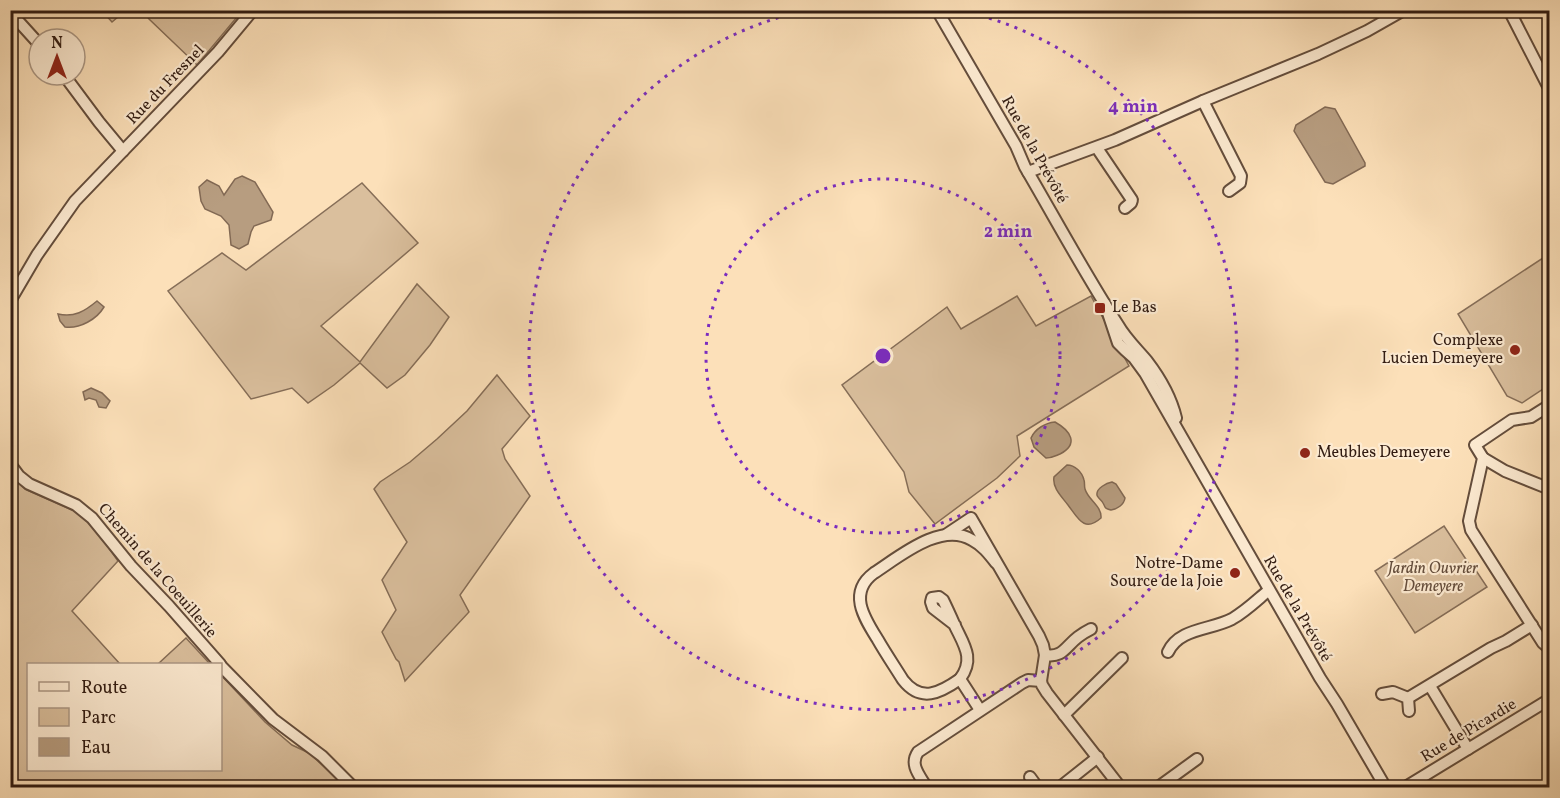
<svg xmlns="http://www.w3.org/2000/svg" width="1560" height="798" font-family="Vollkorn,serif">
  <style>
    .green { fill: #dabf9d; stroke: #866e58; stroke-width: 1.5 }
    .water { fill: #b79d80; stroke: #826954; stroke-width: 1.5 }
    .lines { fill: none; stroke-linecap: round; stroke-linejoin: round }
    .minor-casing { stroke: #644d3c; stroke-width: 14 }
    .minor { stroke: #fdebd2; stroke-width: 10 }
    .ring { fill: none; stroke: #7b2cbf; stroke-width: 3; stroke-dasharray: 3 6 }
    .poi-dot { fill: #8f2418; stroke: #fdebd2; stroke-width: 2 }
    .labels { text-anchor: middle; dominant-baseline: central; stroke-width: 4.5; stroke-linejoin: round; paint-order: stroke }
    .street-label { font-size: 16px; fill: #321c12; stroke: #fdebd2 }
    .poi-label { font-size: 16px; fill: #321c12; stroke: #fdebd2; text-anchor: start }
    .park-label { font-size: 16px; font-style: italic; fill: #644d3c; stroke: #fdebd2 }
    .centre { fill: #7b2cbf; stroke: #fdebd2; stroke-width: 3 }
    .ring-label { font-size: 18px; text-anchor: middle; font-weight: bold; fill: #7b2cbf; stroke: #fdebd2; stroke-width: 4.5; stroke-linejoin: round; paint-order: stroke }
  </style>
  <rect width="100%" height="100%" fill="#fce0b9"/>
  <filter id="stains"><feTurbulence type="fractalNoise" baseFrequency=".00333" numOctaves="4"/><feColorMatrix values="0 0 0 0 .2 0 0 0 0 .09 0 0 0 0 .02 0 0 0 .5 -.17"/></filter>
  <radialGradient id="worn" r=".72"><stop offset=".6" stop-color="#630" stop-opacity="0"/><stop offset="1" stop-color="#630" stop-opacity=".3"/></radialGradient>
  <!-- green -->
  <g class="green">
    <path d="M102,11H125L112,22Z"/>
    <path d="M143,11H242L197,65L149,19Z"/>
    <path d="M362,183L418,243L321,326L360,362L417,284L449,317L430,345L405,375L387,388L360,363L334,385L308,403L292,388L251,399L168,291L222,253L246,270Z"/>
    <path d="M1549,254V385L1522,403L1507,396L1458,314Z"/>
    <path d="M1017,296L1036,326L1091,296L1129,366L1017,436L1020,456L997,478L935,524L909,492L904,472L842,385L947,307L961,329Z"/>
    <path d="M497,375L530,416L502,449L505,459L530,496L460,595L469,612L405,681L399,662L396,659L382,632L396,610L382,580L407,542L374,489L380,482L410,462L437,439L467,411Z"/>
    <path d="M10,474L25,489L79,513L99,534L118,561L72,611L120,664H28V770H220L221,675L265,722L292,745L309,753L340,781L346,787H15L10,781Z"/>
    <path d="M1444,526L1473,570L1475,569L1487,587L1415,633L1375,571Z"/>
    <path d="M186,638L210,664H158Z"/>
  </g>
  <!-- water -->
  <g class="water">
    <path d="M1325,107L1335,109L1365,163V166L1333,184L1325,182L1294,131L1296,125Z"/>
    <path d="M242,176L255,182L273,212L271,220L254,226L251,232L248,244L239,249L231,245L229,225L221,216L205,209L201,201L199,187L207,180L219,186L224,195L235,179Z"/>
    <path d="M97,301L104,307C97,319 80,329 65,327L60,321L58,314C74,318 85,311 97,301Z"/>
    <path d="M91,388L102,393L110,401L106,408L99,407L96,400L89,398L85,400L83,392Z"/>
    <path d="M1055,422C1071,431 1079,444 1060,454C1055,456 1052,458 1046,458L1034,447L1031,438C1035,429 1045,423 1055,422Z"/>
    <path d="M1067,465C1075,465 1082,472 1084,480C1085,483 1084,486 1085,489C1088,500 1102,506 1101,518C1084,533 1078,518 1068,505C1062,497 1052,488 1054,477Z"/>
    <path d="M1112,482L1116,484L1125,498C1124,505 1117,509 1111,510C1103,507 1107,510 1103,503C1102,501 1097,497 1097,495C1096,488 1107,483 1112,482Z"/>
  </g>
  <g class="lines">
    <defs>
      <g id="minor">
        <path d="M937,10L1016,146L1025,167C1056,220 1085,274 1118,325C1126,339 1137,349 1147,361C1160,378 1171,397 1176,418"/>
        <path d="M1509,10L1550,90"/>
        <path d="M10,12L39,44"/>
        <path d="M64,75L99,122L123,151"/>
        <path d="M1203,101L1241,176L1240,183L1229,191"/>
        <path d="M1097,148L1132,200L1131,203L1125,208"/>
        <path d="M1028,172L1115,140L1203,101L1318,54L1367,31L1404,10"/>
        <path d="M10,301L37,255L75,201L218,52L253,10"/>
        <path d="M1105,304L1118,343L1125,350L1134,358L1145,373L1320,678L1337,704L1386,788"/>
        <path d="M1550,405L1531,417L1512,420L1475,445L1483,458L1469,521L1471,530L1543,643L1550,649"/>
        <path d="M1483,458L1505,471L1550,489"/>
        <path d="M10,464L19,476L29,484L76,505L92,518L131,566L169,606L220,664"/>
        <path d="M947,534L971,518L1039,636L1043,645L1045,655"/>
        <path d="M955,625L933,608L931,602L932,598L939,597L943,600C947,608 951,617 955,626C964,645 975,659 960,679L980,710"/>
        <path d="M1168,652C1179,628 1211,630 1232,619C1246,611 1257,600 1269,590"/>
        <path d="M220,665L273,719L322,756L354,788"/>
        <path d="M960,679C940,693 921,703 903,680C895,667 886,654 878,640C865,619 847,593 874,573C899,557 941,521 972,540C982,545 989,554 996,563"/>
        <path d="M1041,681L1045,655C1063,658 1065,647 1078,637C1082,634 1087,631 1091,629"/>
        <path d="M1430,686L1468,749"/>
        <path d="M1382,694L1393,692L1408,698L1409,711"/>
        <path d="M1408,698L1491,648L1506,641L1532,625"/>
        <path d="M1064,715L1122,658"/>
        <path d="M1030,777L1038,788"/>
        <path d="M927,788C920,776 909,765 918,752L1022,683L1028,680L1041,681L1042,685L1047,693L1121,788"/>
        <path d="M1059,788L1098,757"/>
        <path d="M1157,788L1197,759"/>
        <path d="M1404,788L1550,699"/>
      </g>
    </defs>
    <!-- minor casing -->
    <use href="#minor" class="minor-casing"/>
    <!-- minor -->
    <use href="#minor" class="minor"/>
  </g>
  <!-- distance rings -->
  <g class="ring">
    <circle cx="883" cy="356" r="177"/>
    <path d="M963 11A354 354 0 1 1 803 11"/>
  </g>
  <!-- markers -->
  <g class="poi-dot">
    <rect x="1094" y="302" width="12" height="12" rx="3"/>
    <circle cx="1515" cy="350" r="6"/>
    <circle cx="1305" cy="453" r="6"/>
    <circle cx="1235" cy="573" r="6"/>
  </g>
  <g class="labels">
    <!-- street labels -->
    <g class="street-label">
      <text transform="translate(166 85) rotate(-46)">Rue du Fresnel</text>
      <text transform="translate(1034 150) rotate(61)">Rue de la Prévôté</text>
      <text transform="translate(157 571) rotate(49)">Chemin de la Coeuillerie</text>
      <text transform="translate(1297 609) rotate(60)">Rue de la Prévôté</text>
      <text transform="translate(1469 731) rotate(-31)">Rue de Picardie</text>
    </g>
    <!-- poi labels -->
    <g class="poi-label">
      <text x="1112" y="308">Le Bas</text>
      <text x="1503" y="341" text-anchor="end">Complexe<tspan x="1503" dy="18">Lucien Demeyere</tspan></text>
      <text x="1317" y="453">Meubles Demeyere</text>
      <text x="1223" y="564" text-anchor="end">Notre-Dame<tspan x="1223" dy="18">Source de la Joie</tspan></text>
    </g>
    <!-- park labels -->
    <g class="park-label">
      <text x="1433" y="569">Jardin Ouvrier<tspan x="1433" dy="18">Demeyere</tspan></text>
    </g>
  </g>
  <circle cx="883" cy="356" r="9" class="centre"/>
  <g class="ring-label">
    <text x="1133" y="112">4 min</text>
    <text x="1008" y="237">2 min</text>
  </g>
  <!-- margin -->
  <rect width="1560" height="798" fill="none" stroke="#fce0b9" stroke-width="36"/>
  <rect x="12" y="12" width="1536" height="774" fill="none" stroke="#321c12" stroke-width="3"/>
  <rect x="18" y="18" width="1524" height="762" fill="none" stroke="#321c12" stroke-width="1.5"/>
  <!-- legend -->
  <rect x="27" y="663" width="195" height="108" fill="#fdebd2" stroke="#ac9885" stroke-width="1.5"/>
  <rect x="39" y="682" width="30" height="9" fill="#fdebd2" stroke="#ac9885" stroke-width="1.5"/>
  <text x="81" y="693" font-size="18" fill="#321c12">Route</text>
  <rect x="39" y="708" width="30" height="18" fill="#dabf9d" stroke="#ac9885" stroke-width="1.5"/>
  <text x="81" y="723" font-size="18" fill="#321c12">Parc</text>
  <rect x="39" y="738" width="30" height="18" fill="#b79d80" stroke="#ac9885" stroke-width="1.5"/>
  <text x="81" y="753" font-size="18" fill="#321c12">Eau</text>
  <!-- north arrow -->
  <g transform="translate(57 57)"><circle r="28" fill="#fdebd2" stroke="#ac9885" stroke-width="1.5"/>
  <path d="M0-4.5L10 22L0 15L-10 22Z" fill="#8f2418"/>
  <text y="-9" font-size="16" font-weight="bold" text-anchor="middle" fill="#321c12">N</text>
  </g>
  <rect width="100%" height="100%" filter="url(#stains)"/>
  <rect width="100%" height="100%" fill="url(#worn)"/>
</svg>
